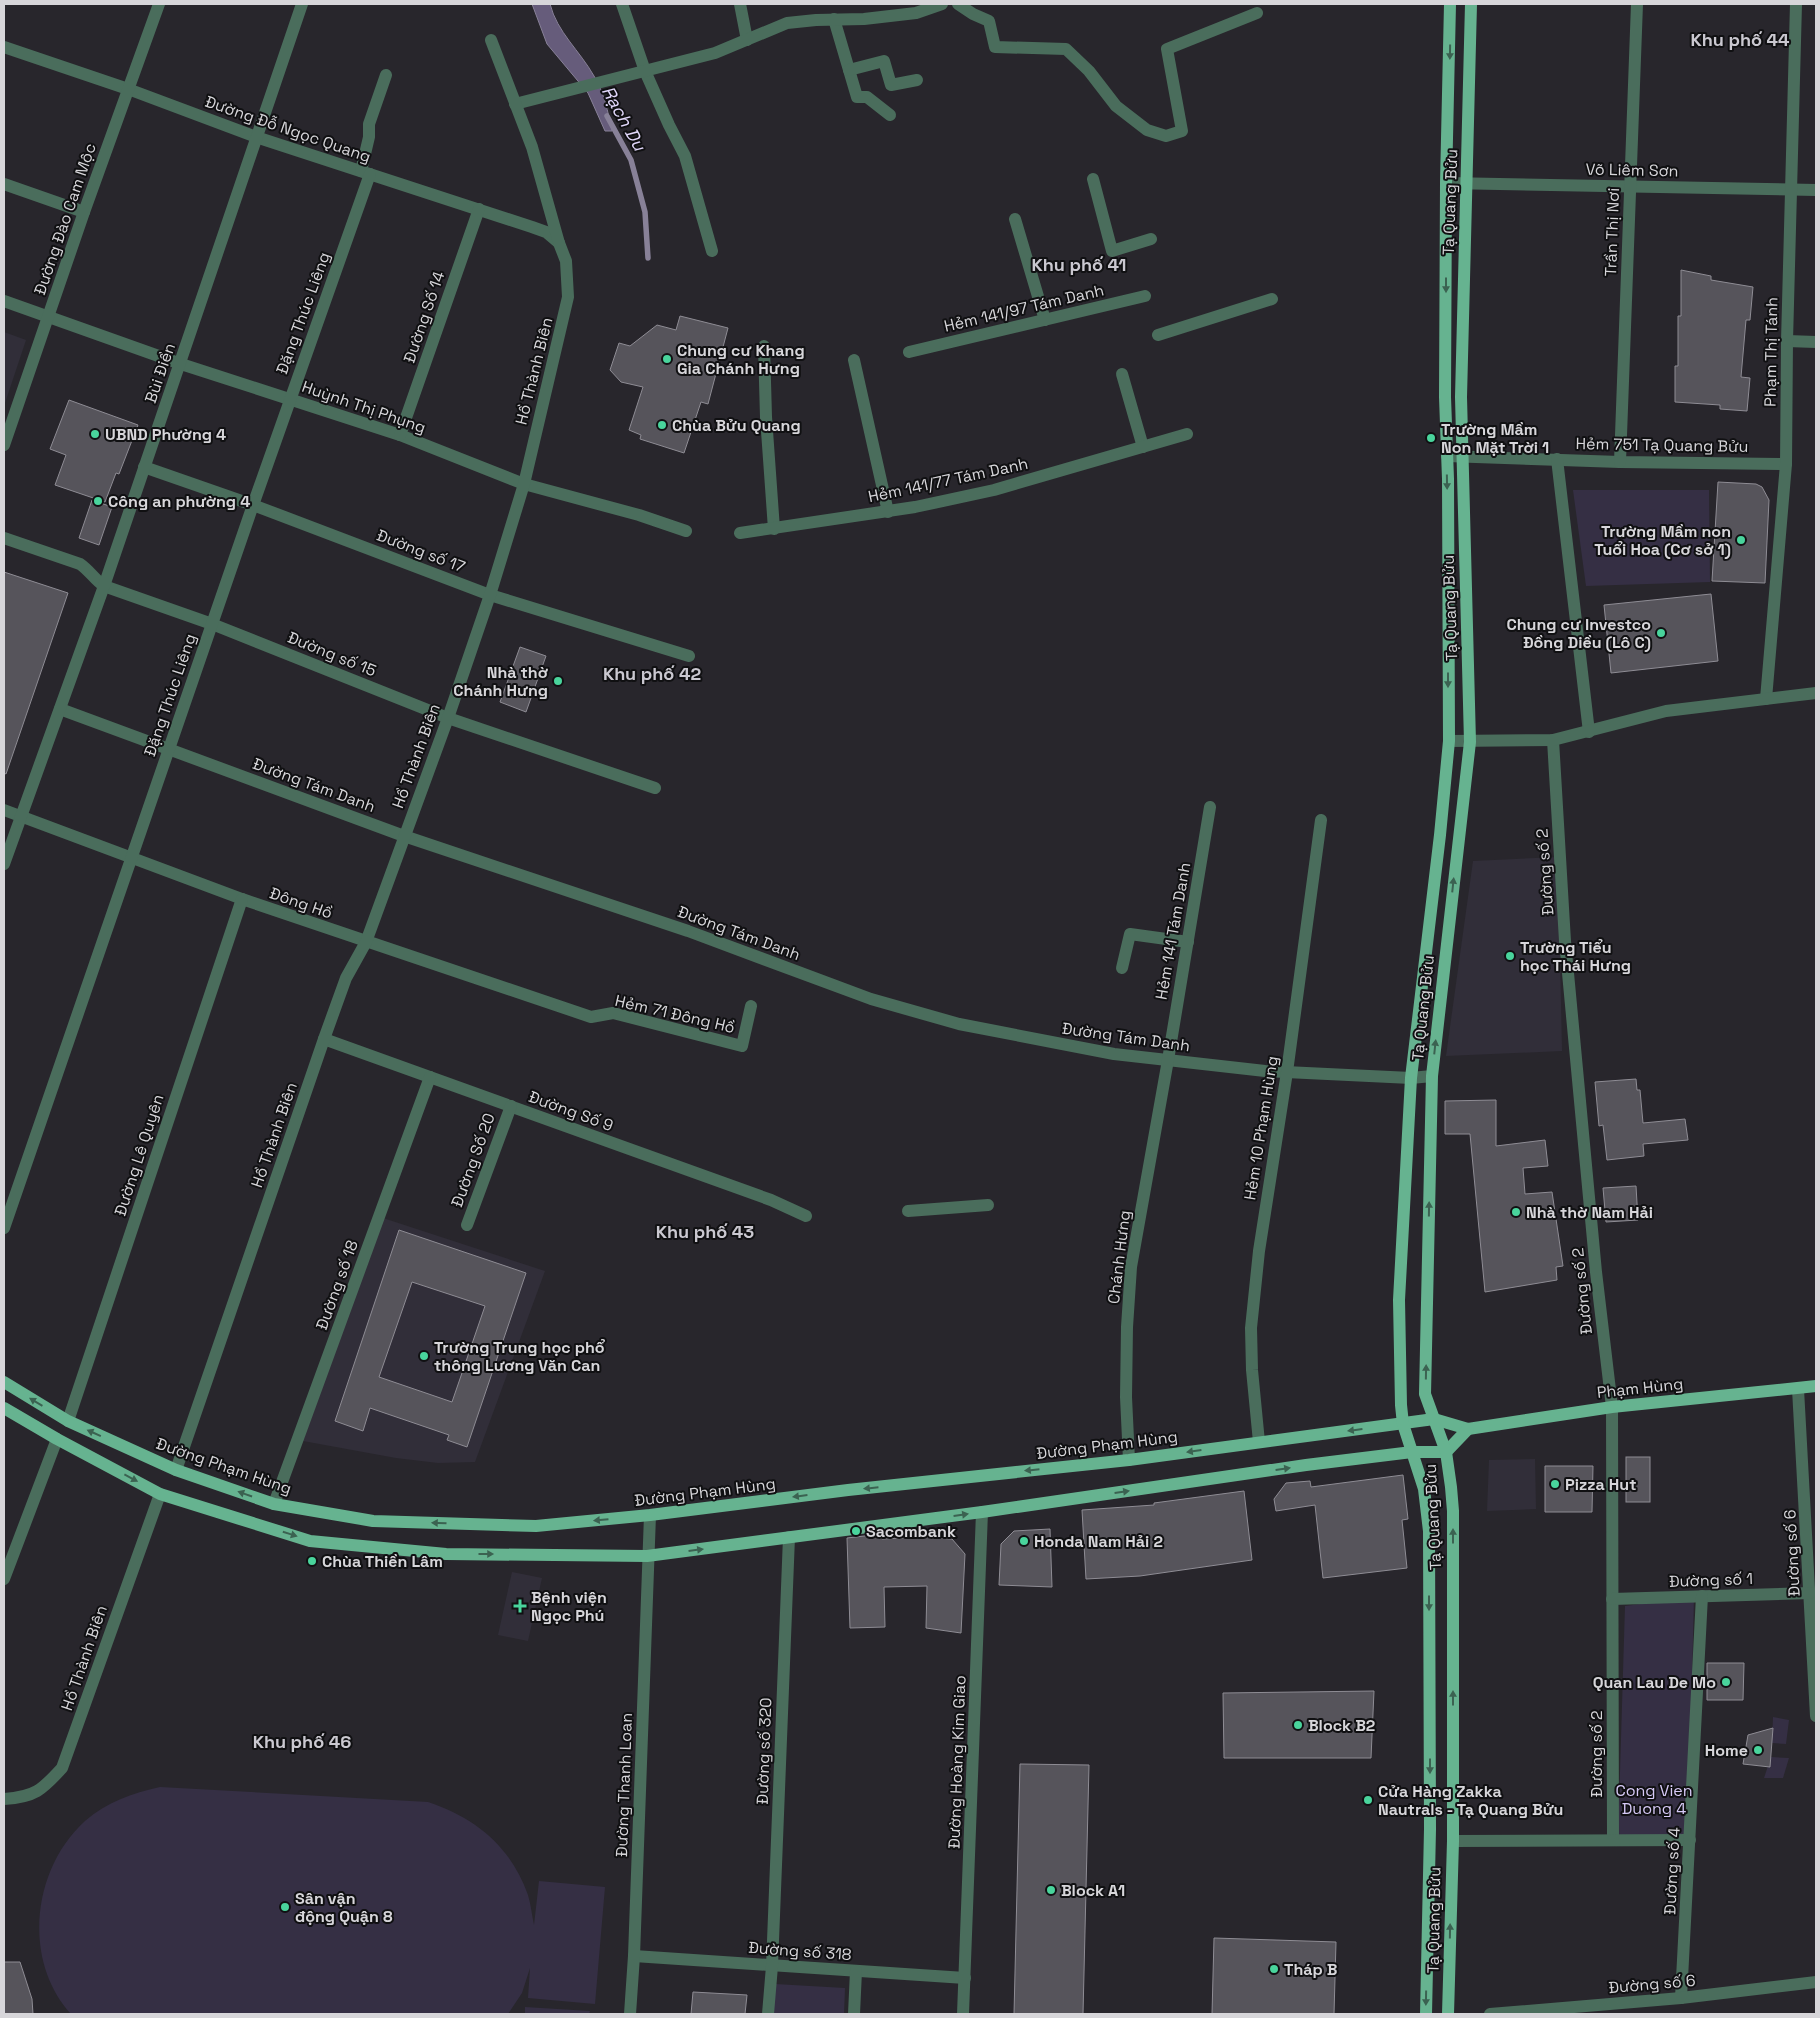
<svg xmlns="http://www.w3.org/2000/svg" width="1820" height="2018" font-family="'Space Grotesk',sans-serif">
  <style>
    .built { fill: #312e39 }
    .green { fill: #352f44 }
    .water { fill: #665c7b; stroke: #888198 }
    .lines { fill: none; stroke-linecap: round; stroke-linejoin: round }
    .stream { stroke: #888198; stroke-width: 5.5 }
    .building { fill: #56545b; stroke: #8e8c94; fill-rule: evenodd }
    .minor { stroke: #4a6d5c; stroke-width: 12 }
    .major { stroke: #66b390; stroke-width: 12 }
    .oneway { fill: #3b6251 }
    .poi-dot { fill: #49d49c; stroke: #101012; stroke-width: 2 }
    .labels { text-anchor: middle; dominant-baseline: central; stroke-width: 4; stroke-linejoin: round; paint-order: stroke }
    .street-label { font-size: 16px; fill: #d7d6da; stroke: #101012 }
    .poi-label { font-size: 16px; font-weight: bold; fill: #d7d6da; stroke: #101012; text-anchor: start }
    .park-label { font-size: 16px; fill: #d7caf7; stroke: #101012 }
    .neighbourhood-label { font-size: 18px; font-weight: bold; fill: #cac8d0; stroke: #101012 }
    .water-label { font-size: 18px; font-style: italic; fill: #e2d8fb; stroke: #101012 }
  </style>
  <rect width="100%" height="100%" fill="#28262c"/>
  <!-- built -->
  <g class="built">
    <path d="M4,332L26,340L4,406Z"/>
    <path d="M1558,857L1562,1051L1446,1056L1473,861Z"/>
    <path d="M383,1218L545,1271L475,1462L438,1463L396,1458L303,1441Z"/>
    <path d="M1535,1459L1536,1509L1487,1511L1489,1460Z"/>
    <path d="M512,1572L542,1578L528,1641L498,1635Z"/>
  </g>
  <!-- green -->
  <g class="green">
    <path d="M1573,490H1709L1710,582L1586,586Z"/>
    <path d="M1694,1597L1688,1834L1618,1839L1625,1606Z"/>
    <path d="M1773,1717L1789,1720L1786,1744L1772,1743Z"/>
    <path d="M1771,1757L1789,1758L1783,1778H1764Z"/>
    <path d="M160,1787L428,1802C476,1818 511,1847 528,1895C531,1905 532,1916 534,1925L539,1881L605,1887L595,2004L528,1998L530,1968L522,1993L508,2014H71C22,1960 32,1869 85,1821C107,1802 132,1793 160,1787Z"/>
    <path d="M775,1984L845,1988L844,2014H773Z"/>
    <path d="M525,2007L590,2011L589,2014H525Z"/>
  </g>
  <!-- water -->
  <path class="water" d="M532,4H550C557,32 580,51 594,76C604,92 608,112 612,131H605L588,93L547,44Z"/>
  <g class="lines">
    <!-- stream -->
    <path class="stream" d="M607,116L631,160L645,212L648,258"/>
  </g>
  <!-- building -->
  <g class="building">
    <path d="M1681,270L1711,276V280L1753,287L1750,320H1746L1741,377L1750,378L1747,411L1720,409V405L1675,402V366H1678V316H1681Z"/>
    <path d="M680,316L728,328L708,404L701,402L684,453L640,439L641,435L629,430L643,387L621,382L610,370L619,343L630,346L657,325L676,330Z"/>
    <path d="M69,400L138,425L119,474L116,473L105,502L55,485L66,455L50,449Z"/>
    <path d="M1718,482L1756,484L1762,487L1769,500L1765,583L1712,581Z"/>
    <path d="M92,500L112,507L99,545L79,538Z"/>
    <path d="M4,572L68,593L6,774L4,773Z"/>
    <path d="M1711,594L1718,661L1611,673L1604,605Z"/>
    <path d="M520,647L546,656L526,712L500,702Z"/>
    <path d="M1636,1079L1637,1090H1640L1643,1123L1685,1119L1688,1140L1643,1144L1644,1156L1607,1160L1603,1125L1599,1126L1595,1082Z"/>
    <path d="M1496,1100V1146L1545,1140L1548,1166L1523,1168L1525,1194L1552,1192L1563,1266L1556,1267L1557,1280L1485,1292L1470,1134H1445V1101Z"/>
    <path d="M1636,1186L1638,1220L1606,1222L1603,1188Z"/>
    <path d="M399,1230L526,1273L467,1447L447,1440L449,1435L370,1408L363,1431L335,1421ZM412,1282L485,1306L452,1402L379,1377Z"/>
    <rect x="1626" y="1457" width="24" height="45"/>
    <path d="M1545,1466H1593L1592,1512H1545Z"/>
    <path d="M1403,1475L1408,1519L1402,1520L1407,1568L1323,1578L1315,1505L1276,1511L1274,1499L1286,1483L1310,1481L1311,1487Z"/>
    <path d="M1244,1491L1252,1560L1140,1576L1086,1579L1082,1510L1154,1505V1503Z"/>
    <path d="M1050,1529L1052,1587L999,1585L1001,1544L1014,1531Z"/>
    <path d="M882,1534V1539L921,1537L952,1539L965,1554L961,1633L926,1628L927,1586L884,1587L885,1627L850,1628L847,1538Z"/>
    <path d="M1707,1663H1744L1743,1700H1707Z"/>
    <path d="M1374,1691L1371,1758H1224L1223,1693Z"/>
    <path d="M1773,1728L1770,1767L1743,1764L1748,1735Z"/>
    <path d="M1020,1764L1089,1765L1083,2014H1014Z"/>
    <path d="M1214,1938L1336,1942L1334,2014H1212Z"/>
    <path d="M4,1962H20L32,1999L33,2014H4Z"/>
    <path d="M693,1992L747,1995L745,2014H691Z"/>
  </g>
  <g class="lines">
    <!-- minor -->
    <g class="minor">
      <path d="M622,4L645,71L669,125L685,156L712,251"/>
      <path d="M740,4L747,40"/>
      <path d="M958,4L973,14L989,21L995,47L1066,49L1089,71L1116,106L1147,130L1166,136L1182,131L1167,49L1257,13"/>
      <path d="M834,19L857,97H867L890,115"/>
      <path d="M4,47L128,89L256,137L532,227L546,232L559,243"/>
      <path d="M849,70L884,61L891,85L917,80"/>
      <path d="M515,104L715,53L787,23L816,20L864,19L916,13L942,4"/>
      <path d="M361,171L369,137V124L386,75"/>
      <path d="M1093,179L1112,251L1151,239"/>
      <path d="M1446,183L1816,190"/>
      <path d="M4,184L84,212"/>
      <path d="M1015,219L1045,320"/>
      <path d="M4,301L181,364L400,435L524,484L639,515L686,531"/>
      <path d="M1158,335L1272,299"/>
      <path d="M1787,341L1816,342"/>
      <path d="M764,346L766,417L774,529"/>
      <path d="M909,352L1145,296"/>
      <path d="M854,360L888,512"/>
      <path d="M1122,374L1143,447"/>
      <path d="M400,435L479,209"/>
      <path d="M4,445L84,212L159,4"/>
      <path d="M1447,456L1620,462L1786,464"/>
      <path d="M1557,459L1589,732"/>
      <path d="M1620,462L1637,4"/>
      <path d="M144,467L253,505L490,595L689,656"/>
      <path d="M740,533L915,507L994,490L1187,434"/>
      <path d="M4,538L80,564C90,571 95,580 104,586L212,624L448,718L655,788"/>
      <path d="M1766,699L1786,464L1787,341L1796,4"/>
      <path d="M60,709L404,836L688,931L871,999L959,1024L1114,1054L1265,1071L1411,1078L1432,1076"/>
      <path d="M1553,740L1565,941L1596,1272L1612,1407L1613,1840"/>
      <path d="M1449,741L1553,740L1666,711L1816,693"/>
      <path d="M4,810L242,899L591,1017L613,1013L742,1046L751,1006"/>
      <path d="M4,864L104,586L302,4"/>
      <path d="M1122,968L1130,934L1188,942"/>
      <path d="M324,1039L771,1200L806,1216"/>
      <path d="M908,1211L988,1205"/>
      <path d="M467,1225L511,1106"/>
      <path d="M4,1228L253,505L370,174"/>
      <path d="M1798,1389L1816,1716"/>
      <path d="M68,1421L242,899"/>
      <path d="M1259,1442L1252,1370L1251,1328L1259,1251L1287,1072L1321,820"/>
      <path d="M1129,1460L1126,1397L1127,1327L1131,1267L1168,1060L1210,807"/>
      <path d="M176,1470L324,1039L346,978L366,942L448,718L490,595L524,484L568,297L566,261L559,243L532,147L491,40"/>
      <path d="M274,1504L430,1077"/>
      <path d="M4,1579L57,1439"/>
      <path d="M1612,1599L1810,1593"/>
      <path d="M4,1799C35,1797 42,1790 62,1768L160,1494"/>
      <path d="M1453,1841L1690,1840"/>
      <path d="M634,1956L965,1978"/>
      <path d="M1681,1998L1702,1596"/>
      <path d="M630,2014L634,1956L650,1515"/>
      <path d="M768,2014L772,1966L789,1537"/>
      <path d="M854,2014L856,1971"/>
      <path d="M963,2014L982,1512"/>
      <path d="M1490,2014L1681,1998L1816,1982"/>
    </g>
    <!-- major -->
    <g class="major">
      <path d="M4,1382L68,1421L176,1470L274,1504L373,1521L536,1526L650,1515L848,1490L1129,1460L1434,1419L1468,1429L1612,1407L1816,1386"/>
      <path d="M4,1408L57,1439L160,1494L310,1541L446,1554L647,1556L982,1512L1306,1465L1412,1452H1446L1468,1429"/>
      <path d="M1426,2014L1430,1829L1429,1531L1424,1489L1403,1424L1401,1405L1399,1300L1411,1078L1440,835L1449,741L1448,479L1445,397L1446,183L1450,4"/>
      <path d="M1448,2014L1453,1841V1511L1451,1487L1446,1452L1425,1394L1432,1076L1470,742L1461,397L1471,4"/>
    </g>
  </g>
  <!-- one-way arrows -->
  <defs><path id="oneway-solid" d="M-6-.8H1V-3.2L6.5 0L1 3.2V.8H-6Z" transform="scale(1.25)"/></defs>
  <g class="oneway">
    <use href="#oneway-solid" transform="translate(1450 52) rotate(91)"/>
    <use href="#oneway-solid" transform="translate(1446 285) rotate(90)"/>
    <use href="#oneway-solid" transform="translate(1447 482) rotate(89)"/>
    <use href="#oneway-solid" transform="translate(1448 680) rotate(90)"/>
    <use href="#oneway-solid" transform="translate(1453 885) rotate(-84)"/>
    <use href="#oneway-solid" transform="translate(1435 1047) rotate(-84)"/>
    <use href="#oneway-solid" transform="translate(1429 1209) rotate(-89)"/>
    <use href="#oneway-solid" transform="translate(1426 1372) rotate(-89)"/>
    <use href="#oneway-solid" transform="translate(36 1402) rotate(-149)"/>
    <use href="#oneway-solid" transform="translate(1355 1430) rotate(173)"/>
    <use href="#oneway-solid" transform="translate(94 1433) rotate(-156)"/>
    <use href="#oneway-solid" transform="translate(1194 1451) rotate(172)"/>
    <use href="#oneway-solid" transform="translate(1283 1469) rotate(-8)"/>
    <use href="#oneway-solid" transform="translate(1032 1470) rotate(174)"/>
    <use href="#oneway-solid" transform="translate(131 1478) rotate(28)"/>
    <use href="#oneway-solid" transform="translate(871 1488) rotate(174)"/>
    <use href="#oneway-solid" transform="translate(1122 1492) rotate(-8)"/>
    <use href="#oneway-solid" transform="translate(245 1494) rotate(-161)"/>
    <use href="#oneway-solid" transform="translate(800 1496) rotate(173)"/>
    <use href="#oneway-solid" transform="translate(961 1515) rotate(-8)"/>
    <use href="#oneway-solid" transform="translate(601 1520) rotate(175)"/>
    <use href="#oneway-solid" transform="translate(439 1523) rotate(-178)"/>
    <use href="#oneway-solid" transform="translate(290 1534) rotate(17)"/>
    <use href="#oneway-solid" transform="translate(1453 1536) rotate(-90)"/>
    <use href="#oneway-solid" transform="translate(696 1550) rotate(-7)"/>
    <use href="#oneway-solid" transform="translate(486 1554)"/>
    <use href="#oneway-solid" transform="translate(1429 1603) rotate(90)"/>
    <use href="#oneway-solid" transform="translate(1453 1698) rotate(-90)"/>
    <use href="#oneway-solid" transform="translate(1430 1766) rotate(90)"/>
    <use href="#oneway-solid" transform="translate(1450 1931) rotate(-89)"/>
    <use href="#oneway-solid" transform="translate(1426 1998) rotate(91)"/>
  </g>
  <!-- markers -->
  <g class="poi-dot">
    <circle cx="667" cy="359" r="5"/>
    <circle cx="662" cy="425" r="5"/>
    <circle cx="95" cy="434" r="5"/>
    <circle cx="1431" cy="438" r="5"/>
    <circle cx="98" cy="501" r="5"/>
    <circle cx="1741" cy="540" r="5"/>
    <circle cx="1661" cy="633" r="5"/>
    <circle cx="558" cy="681" r="5"/>
    <circle cx="1510" cy="956" r="5"/>
    <circle cx="1516" cy="1212" r="5"/>
    <circle cx="424" cy="1356" r="5"/>
    <circle cx="1555" cy="1484" r="5"/>
    <circle cx="856" cy="1531" r="5"/>
    <circle cx="1024" cy="1541" r="5"/>
    <circle cx="312" cy="1561" r="5"/>
    <path d="M517.5 1598.5h5v5h5v5h-5v5h-5v-5h-5v-5h5z"/>
    <circle cx="1726" cy="1682" r="5"/>
    <circle cx="1298" cy="1725" r="5"/>
    <circle cx="1758" cy="1750" r="5"/>
    <circle cx="1368" cy="1800" r="5"/>
    <circle cx="1051" cy="1890" r="5"/>
    <circle cx="285" cy="1907" r="5"/>
    <circle cx="1274" cy="1969" r="5"/>
  </g>
  <g class="labels">
    <!-- street labels -->
    <g class="street-label">
      <text transform="translate(288 129) rotate(19)">Đường Đỗ Ngọc Quang</text>
      <text transform="translate(1632 170) rotate(1)">Võ Liêm Sơn</text>
      <text transform="translate(1450 202) rotate(-88)">Tạ Quang Bửu</text>
      <text transform="translate(65 219) rotate(-71)">Đường Đào Cam Mộc</text>
      <text transform="translate(1612 232) rotate(-88)">Trần Thị Nơi</text>
      <text transform="translate(1024 308) rotate(-13)">Hẻm 141/97 Tám Danh</text>
      <text transform="translate(303 313) rotate(-70)">Đặng Thúc Liêng</text>
      <text transform="translate(424 317) rotate(-71)">Đường Số 14</text>
      <text transform="translate(1771 352) rotate(-89)">Phạm Thị Tánh</text>
      <text transform="translate(534 371) rotate(-76)">Hồ Thành Biên</text>
      <text transform="translate(160 373) rotate(-71)">Bùi Điền</text>
      <text transform="translate(364 407) rotate(19)">Huỳnh Thị Phụng</text>
      <text transform="translate(1662 445) rotate(1)">Hẻm 751 Tạ Quang Bửu</text>
      <text transform="translate(948 480) rotate(-12)">Hẻm 141/77 Tám Danh</text>
      <text transform="translate(421 551) rotate(21)">Đường số 17</text>
      <text transform="translate(1450 608) rotate(-92)">Tạ Quang Bửu</text>
      <text transform="translate(332 654) rotate(22)">Đường số 15</text>
      <text transform="translate(170 695) rotate(-71)">Đặng Thúc Liêng</text>
      <text transform="translate(416 756) rotate(-70)">Hồ Thành Biên</text>
      <text transform="translate(314 785) rotate(20)">Đường Tám Danh</text>
      <text transform="translate(1545 872) rotate(-94)">Đường số 2</text>
      <text transform="translate(301 903) rotate(19)">Đông Hồ</text>
      <text transform="translate(1173 931) rotate(-80)">Hẻm 141 Tám Danh</text>
      <text transform="translate(739 933) rotate(20)">Đường Tám Danh</text>
      <text transform="translate(1423 1008) rotate(-84)">Tạ Quang Bửu</text>
      <text transform="translate(675 1014) rotate(13)">Hẻm 71 Đông Hồ</text>
      <text transform="translate(1126 1037) rotate(8)">Đường Tám Danh</text>
      <text transform="translate(571 1111) rotate(20)">Đường Số 9</text>
      <text transform="translate(1261 1128) rotate(-81)">Hẻm 10 Phạm Hùng</text>
      <text transform="translate(274 1135) rotate(-71)">Hồ Thành Biên</text>
      <text transform="translate(139 1155) rotate(-72)">Đường Lê Quyên</text>
      <text transform="translate(473 1160) rotate(-70)">Đường Số 20</text>
      <text transform="translate(1119 1257) rotate(-83)">Chánh Hưng</text>
      <text transform="translate(337 1285) rotate(-70)">Đường số 18</text>
      <text transform="translate(1582 1291) rotate(-96)">Đường số 2</text>
      <text transform="translate(1640 1388) rotate(-6)">Phạm Hùng</text>
      <text transform="translate(1107 1445) rotate(-7)">Đường Phạm Hùng</text>
      <text transform="translate(224 1466) rotate(19)">Đường Phạm Hùng</text>
      <text transform="translate(705 1492) rotate(-7)">Đường Phạm Hùng</text>
      <text transform="translate(1433 1517) rotate(-93)">Tạ Quang Bửu</text>
      <text transform="translate(1792 1553) rotate(-93)">Đường số 6</text>
      <text transform="translate(1711 1580) rotate(-2)">Đường số 1</text>
      <text transform="translate(84 1658) rotate(-71)">Hồ Thành Biên</text>
      <text transform="translate(764 1751) rotate(-88)">Đường số 320</text>
      <text transform="translate(1596 1754) rotate(-90)">Đường số 2</text>
      <text transform="translate(957 1762) rotate(-88)">Đường Hoàng Kim Giao</text>
      <text transform="translate(624 1785) rotate(-88)">Đường Thanh Loan</text>
      <text transform="translate(1672 1871) rotate(-87)">Đường số 4</text>
      <text transform="translate(1434 1920) rotate(-89)">Tạ Quang Bửu</text>
      <text transform="translate(800 1951) rotate(4)">Đường số 318</text>
      <text transform="translate(1652 1984) rotate(-5)">Đường số 6</text>
    </g>
    <!-- poi labels -->
    <g class="poi-label">
      <text x="677" y="350">Chung cư Khang<tspan x="677" dy="18">Gia Chánh Hưng</tspan></text>
      <text x="672" y="425">Chùa Bửu Quang</text>
      <text x="1441" y="429">Trường Mầm<tspan x="1441" dy="18">Non Mặt Trời 1</tspan></text>
      <text x="105" y="434">UBND Phường 4</text>
      <text x="108" y="501">Công an phường 4</text>
      <text x="1731" y="531" text-anchor="end">Trường Mầm non<tspan x="1731" dy="18">Tuổi Hoa (Cơ sở 1)</tspan></text>
      <text x="1651" y="624" text-anchor="end">Chung cư Investco<tspan x="1651" dy="18">Đồng Diều (Lô C)</tspan></text>
      <text x="548" y="672" text-anchor="end">Nhà thờ<tspan x="548" dy="18">Chánh Hưng</tspan></text>
      <text x="1520" y="947">Trường Tiểu<tspan x="1520" dy="18">học Thái Hưng</tspan></text>
      <text x="1526" y="1212">Nhà thờ Nam Hải</text>
      <text x="434" y="1347">Trường Trung học phổ<tspan x="434" dy="18">thông Lương Văn Can</tspan></text>
      <text x="1565" y="1484">Pizza Hut</text>
      <text x="866" y="1531">Sacombank</text>
      <text x="1034" y="1541">Honda Nam Hải 2</text>
      <text x="322" y="1561">Chùa Thiền Lâm</text>
      <text x="531" y="1597">Bệnh viện<tspan x="531" dy="18">Ngọc Phú</tspan></text>
      <text x="1716" y="1682" text-anchor="end">Quan Lau De Mo</text>
      <text x="1308" y="1725">Block B2</text>
      <text x="1748" y="1750" text-anchor="end">Home</text>
      <text x="1378" y="1791">Cửa Hàng Zakka<tspan x="1378" dy="18">Nautrals - Tạ Quang Bửu</tspan></text>
      <text x="1061" y="1890">Block A1</text>
      <text x="295" y="1898">Sân vận<tspan x="295" dy="18">động Quận 8</tspan></text>
      <text x="1284" y="1969">Tháp B</text>
    </g>
    <!-- park labels -->
    <g class="park-label">
      <text x="1654" y="1790">Cong Vien<tspan x="1654" dy="18">Duong 4</tspan></text>
    </g>
    <!-- neighbourhood labels -->
    <g class="neighbourhood-label">
      <text x="1740" y="39">Khu phố 44</text>
      <text x="1079" y="264">Khu phố 41</text>
      <text x="652" y="673">Khu phố 42</text>
      <text x="705" y="1231">Khu phố 43</text>
      <text x="302" y="1741">Khu phố 46</text>
    </g>
    <!-- water labels -->
    <g class="water-label">
      <text transform="translate(624 118) rotate(61)">Rạch Du</text>
    </g>
  </g>
  <!-- border -->
  <rect width="1820" height="2018" fill="none" stroke="#d7d6da" stroke-width="10"/>
</svg>
